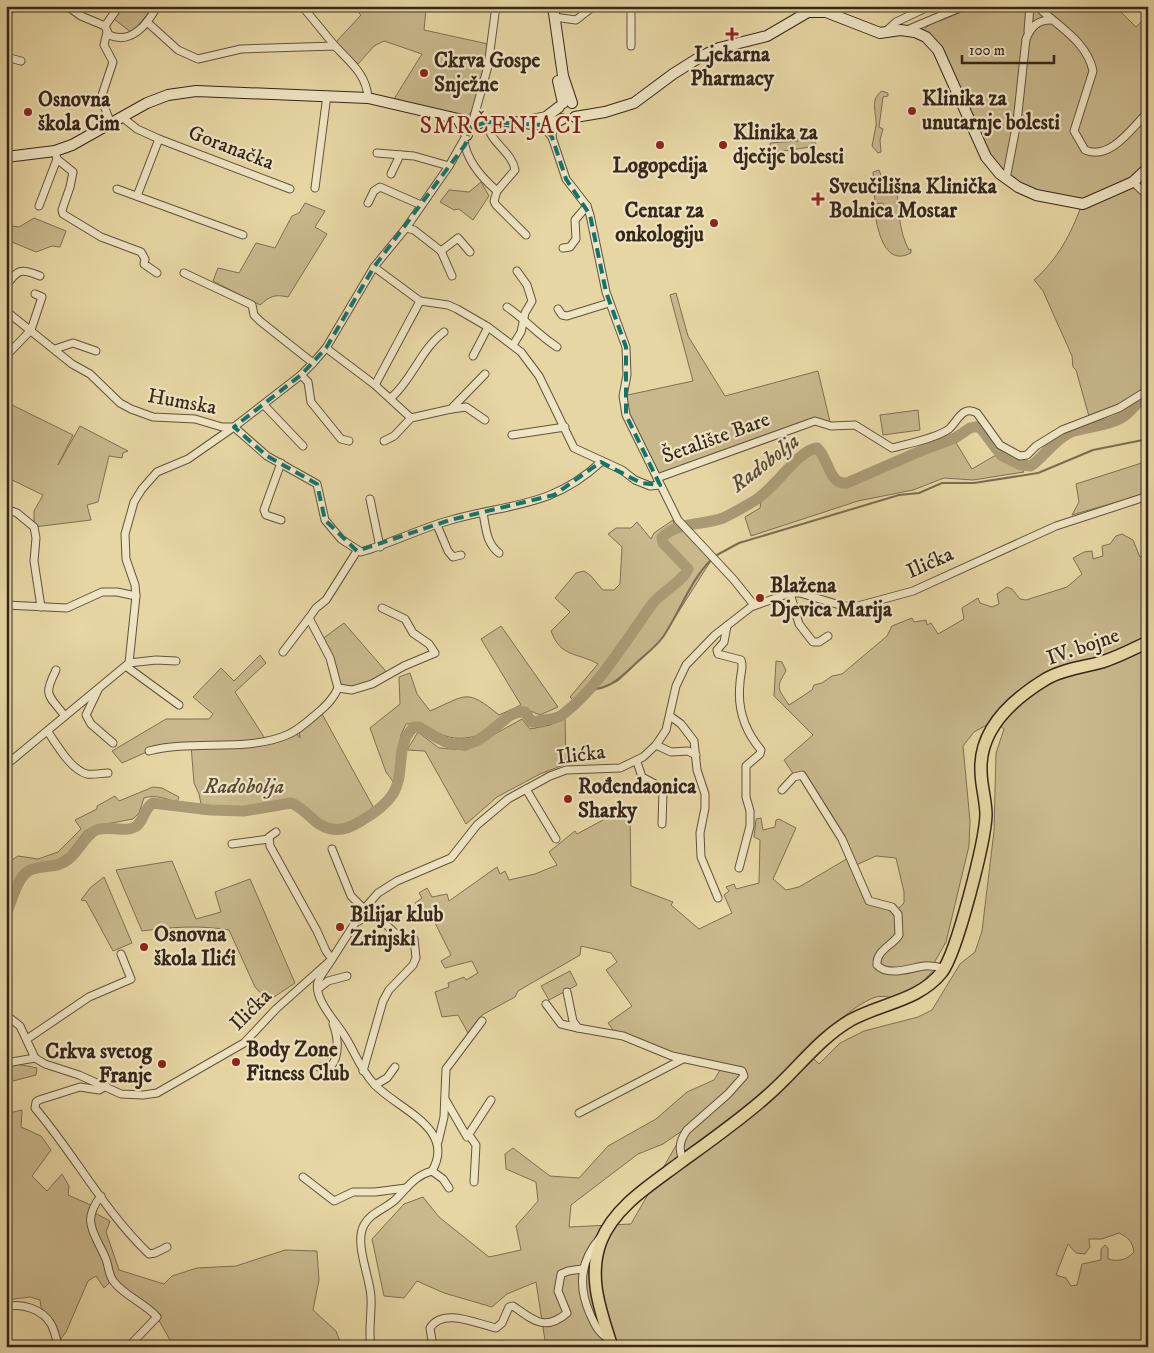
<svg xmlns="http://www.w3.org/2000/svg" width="1154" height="1353" font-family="'IM FELL DW Pica',serif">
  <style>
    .green { fill: #c8b88c; stroke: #7f6f53; fill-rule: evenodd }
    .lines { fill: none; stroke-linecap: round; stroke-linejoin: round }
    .stream { stroke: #7c6c50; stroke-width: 2 }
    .river { stroke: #aa9a74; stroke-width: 11 }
    .street-casing { stroke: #62523c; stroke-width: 9 }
    .secondary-casing { stroke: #36261a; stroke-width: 12 }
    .primary-casing { stroke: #36261a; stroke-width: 14 }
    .street { stroke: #efe4c3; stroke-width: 7 }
    .secondary { stroke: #efe4c3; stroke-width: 10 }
    .primary { stroke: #e6d6a3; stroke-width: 11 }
    .marked { fill: none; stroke: #0f766e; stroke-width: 4; stroke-dasharray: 10 6; stroke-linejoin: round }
    .poi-dot { fill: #8f2418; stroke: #efe4c3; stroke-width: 2 }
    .labels { text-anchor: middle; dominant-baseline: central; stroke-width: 4.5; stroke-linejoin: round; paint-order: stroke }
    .poi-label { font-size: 21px; font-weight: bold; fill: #36261a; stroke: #efe4c3; text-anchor: start }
    .street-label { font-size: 21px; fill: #36261a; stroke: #efe4c3 }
    .water-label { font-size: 22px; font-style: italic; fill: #594935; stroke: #efe4c3 }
    .quarter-label { font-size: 24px; letter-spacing: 1px; fill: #7a1f14; stroke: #efe4c3 }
  </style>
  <rect width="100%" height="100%" fill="#e6d6a3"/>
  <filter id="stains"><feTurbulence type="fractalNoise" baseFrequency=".004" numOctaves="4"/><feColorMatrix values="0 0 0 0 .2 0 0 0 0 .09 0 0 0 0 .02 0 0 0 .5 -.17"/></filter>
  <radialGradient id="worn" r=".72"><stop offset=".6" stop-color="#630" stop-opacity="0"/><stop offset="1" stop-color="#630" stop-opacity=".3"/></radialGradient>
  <!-- green -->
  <g class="green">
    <path d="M125,6H154L132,33L114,19Z"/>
    <path d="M352,6H406L426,9L424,30L488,44L478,103L468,116L453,115L394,99L422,54L384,41L374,46L358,64L336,42L361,15Z"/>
    <path d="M976,6H1115L1136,27L1148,15V390L1090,420L1076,370L1073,367L1072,356L1043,291L1034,280C1058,259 1071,234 1082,204L1036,195L992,165L938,50L919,34L936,19L940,21Z"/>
    <path d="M882,91L888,93V96L883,97L879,127L883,129L880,140L881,152L878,153L872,146C873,139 875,133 876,126C877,114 869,99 882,91Z"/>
    <path d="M809,127L812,143H816L814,152L811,153L810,147L777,152V157L771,154L770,143L798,141V138L807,137V129L804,128Z"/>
    <path d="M879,170L884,183L897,193C899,211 899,232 909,250L911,249V253C883,268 877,226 874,208L884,207L883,203L875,204L873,172Z"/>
    <path d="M481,182L489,196L473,220L459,209L454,210L440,202L449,190L469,192Z"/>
    <path d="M305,203L325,211L315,227L327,234L288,297C275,294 270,296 260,305L213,281L218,268L239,273L256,243L275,248L292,216L299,213Z"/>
    <path d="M34,218L66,231L60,247L52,246L36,252L12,242L6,247V225L19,227Z"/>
    <path d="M676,293L688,336L725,396L818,371L831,426L818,422L657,478L637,438L623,396L693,381L670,295Z"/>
    <path d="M6,402L73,435L58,465L80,426L128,451L123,453L122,458L109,456L98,502L87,505L91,520L34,527V511L43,495L6,477Z"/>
    <path d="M918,410L920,430L883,435L880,415Z"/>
    <path d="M955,441L972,469L996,455L1018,466L1024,472L973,480L944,478L913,490L858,501L751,536L745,517L760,508L761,501L810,452L815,451C826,462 825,478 839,486L850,485Z"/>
    <path d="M1148,461V493L1072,515L1079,502L1076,484Z"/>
    <path d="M673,520L675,528L681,527L684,532L690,535L712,559L662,638L650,651L618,681L602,688L587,690L575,702L570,697L598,664C577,652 561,658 551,631L570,612L555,598L576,573L584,571L590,575L603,590H614L620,584L622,547L608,534L616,528H631L637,522L651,539L654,533Z"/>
    <path d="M1122,534L1133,540L1140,557L1148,555V1347H1073L1066,1342L1053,1344L1048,1347H546L536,1282L507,1294L492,1307L444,1293L417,1281L404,1298L384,1296L372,1239L404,1204L423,1197L439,1217L489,1257L521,1250L516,1226L538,1201L536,1182L506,1169L505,1154L513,1148L550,1176L579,1178L608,1146L656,1119L687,1092L714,1080L720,1070L618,1037L608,1023L632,1006L606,970L617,962L611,953L581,946L580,955L518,991L515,997L482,1015L468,1033L458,1015L442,1017L435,992L449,987L448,983L464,977L466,980L478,973L472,961L445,968L441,961L451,955L434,921H431L427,916L424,917L415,903L422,898L419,893L427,888L432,897L447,894L449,901L497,867L500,874L505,871L509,880L535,874L557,865L549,852L575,831L577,834L603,820L598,808L618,804L621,810H630L631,886L673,902L671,905L699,929L732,913L724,895L729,891L726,887L734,884L736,889L759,883L760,840L754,837L756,819L761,818L763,830L775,827L776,820L779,819L796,828L773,879L786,890L799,887L850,857L802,775H794L784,760L813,735L774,696L776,661L782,662L786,671C776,688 777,687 789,705L812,690L814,685L822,683L832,676L842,674L887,636L892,626L912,618L914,622L926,620L927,625L931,623L938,634L964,619L962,608L978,598L980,603L992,607L999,604L997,594L1007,587L1012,589L1020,599L1026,600L1067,587L1082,574L1073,558L1084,552L1092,551L1093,559L1103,556L1102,546L1110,544L1116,536ZM994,721L1004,729L996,753L994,831L982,931L975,952L960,964L932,1010L918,1017L864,1031L840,1043L819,1064L805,1050C822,1034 853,1006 873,998C882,994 892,999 900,997C915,992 926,978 936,967L934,963L946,942L969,846L970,821L963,746L974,732ZM876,856L896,858L904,892V903L896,911L865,895L854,866ZM686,1128L631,1224L569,1227L571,1205L638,1154L663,1144ZM1119,1233C1129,1238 1132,1241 1134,1252C1127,1260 1118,1262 1108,1259V1248L1105,1245L1101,1249V1260L1082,1264L1077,1285L1071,1286L1066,1278L1056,1275L1068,1244L1076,1253L1085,1254L1090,1247L1089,1239H1102Z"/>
    <path d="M344,623L384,669L389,676L357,689L338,688L321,640Z"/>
    <path d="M501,626L558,707L540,715C503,697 503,729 476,736C461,740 448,739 435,731C431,729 426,725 421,724C417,723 410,724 406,724L401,735L394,783L386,772L370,728L400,704L399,677L410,673L417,694L430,711C467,695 466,688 499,715L521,705L481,639Z"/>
    <path d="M260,655L266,663L235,692L266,740L297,734L300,738L299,728L321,712L376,812C355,824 334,838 313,820C306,814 300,806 291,803L244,811L202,809L199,794L194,783L191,745L149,751L122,763L112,751L166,719H209L213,714L193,697L221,668L234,681Z"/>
    <path d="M565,718L566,764L540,774L497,797L466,824L425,751L407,750L418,732L439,748L466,750L522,719L530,729L550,725Z"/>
    <path d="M153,787L162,788L179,797L177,802C166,799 155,794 144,798L139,813L133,819L95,826L85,831L68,853L58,860L34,865L21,874L6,902V864L18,856L38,859L58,852L81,829L75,820L97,809V806L115,796L119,801Z"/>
    <path d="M172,861L196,919L221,912L215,892L250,879L295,983L268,1001L255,987L229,930C201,925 171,927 142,931L116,870Z"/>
    <path d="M104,877L132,943L113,951L86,901L81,900L90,888Z"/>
    <path d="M570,971L577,985L549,1000L541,986Z"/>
    <path d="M17,1064L37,1068L36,1075L13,1081L10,1075L6,1076V1066Z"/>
    <path d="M22,1110L21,1127L41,1136L51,1150L32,1176L47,1191L62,1174L69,1186L68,1195L93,1206L91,1211L110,1221L106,1232L119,1270L164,1284L172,1276L197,1268L236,1266L285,1250L317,1251L319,1280L313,1310L336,1331L342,1347H174L157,1317L112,1280L104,1288L96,1276L88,1281L66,1332L60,1340L41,1307L40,1300L30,1297L6,1300V1124L11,1123L9,1113Z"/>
    <path d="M505,1341L507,1347H462L469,1342Z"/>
  </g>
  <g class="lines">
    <!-- stream -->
    <g class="stream">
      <path d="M715,556L739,543L899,495L919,493L942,483H974L1038,473L1093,450L1148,439"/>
      <path d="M587,690C608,690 619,679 633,666C643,656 655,648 663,637C680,612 690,580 712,559"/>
    </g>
    <!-- river -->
    <path class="river" d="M6,914C12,901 18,872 33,869C47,865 59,868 70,858C79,850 85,836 96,830C108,825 124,833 135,827C144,822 143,809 153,803L210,810L244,811L291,803C307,809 314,826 332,829C342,831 353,826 361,821C373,814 385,806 393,794C406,773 394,745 414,727H419C428,732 437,739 446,742C484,757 501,708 525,712L532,722C540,720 555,720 562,715C600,686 625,641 653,603C663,591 683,581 688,569L663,543L662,538C675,522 705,525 723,518C734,513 744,507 754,501C775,489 798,450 817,448C829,458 828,485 847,483L925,449L955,438L970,428L979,426L1001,455L1021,465L1031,466C1044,456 1055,440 1069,433C1086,426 1106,427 1121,418C1132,413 1136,400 1148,397"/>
    <defs>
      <g id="street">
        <path d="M67,6L81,16L105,26"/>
        <path d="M119,6L105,26L109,35C131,45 148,24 157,6"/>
        <path d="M302,6L335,46"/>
        <path d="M631,6V46"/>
        <path d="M835,6L840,17"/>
        <path d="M1037,6C1057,26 1087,41 1093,71L1074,131L1085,150C1110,161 1132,128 1148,112"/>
        <path d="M6,16L13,6"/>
        <path d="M554,17L576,20L594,6"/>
        <path d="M147,22L178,50L198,59L241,49L335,46C350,62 367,75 368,98"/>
        <path d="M907,30L964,6"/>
        <path d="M1028,31L1030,6"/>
        <path d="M107,32L104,45L113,62L101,98L111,124"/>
        <path d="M885,32L896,22L930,6"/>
        <path d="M6,57L21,61"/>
        <path d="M122,117L137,129L159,139L290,189"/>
        <path d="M474,117L488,66L496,6"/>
        <path d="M487,122C489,143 512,151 515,170L497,191"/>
        <path d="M542,125L552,137L553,124"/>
        <path d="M552,137L566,179L587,206L590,215L606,292L626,347L627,375L623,396L626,415L678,520L734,580L754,605"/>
        <path d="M464,141C467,161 482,178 497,191L494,201L496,205L526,235"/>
        <path d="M55,151L57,159L73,172L70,187L62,210L63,214L101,237L141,252L145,259L144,264L157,273"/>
        <path d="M377,153L414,156L449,166"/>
        <path d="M391,174L400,155"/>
        <path d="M1006,179L1017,122L1026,39C1031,27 1037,20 1051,20"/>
        <path d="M1133,182L1148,196"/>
        <path d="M315,188L327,95"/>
        <path d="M117,189L243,235"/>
        <path d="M137,196L159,139"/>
        <path d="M368,203L374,191L380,187L421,205"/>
        <path d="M39,206L57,159"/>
        <path d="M406,228L414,230L441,251L458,238L470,252"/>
        <path d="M563,248L570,247L576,239L575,220L587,206"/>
        <path d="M441,251L452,276"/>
        <path d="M374,267L420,301L448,305L457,309L488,327L521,352L539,376L574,448L622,470L635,480L650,486L660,485"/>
        <path d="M184,273L252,305L254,315L260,321L313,363"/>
        <path d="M6,286C18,269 20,268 40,276"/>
        <path d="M507,307C525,319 538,335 557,347"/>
        <path d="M558,309L562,315L567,316L609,303"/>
        <path d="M6,311L72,364L90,374L120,403L131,409L153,417L195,419L222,427H234L267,456L317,484L325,520L341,539L361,552C392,543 421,528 451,520C511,503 551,508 601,462"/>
        <path d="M513,345L521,332L525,313L532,301L527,285L517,271"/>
        <path d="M326,348L375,385L411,418"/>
        <path d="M55,349L73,343L96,351"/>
        <path d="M6,356L31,330L42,297L35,294"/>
        <path d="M473,356L488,327"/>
        <path d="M301,375L308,382L311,402L341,439L349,441"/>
        <path d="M375,385L420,301"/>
        <path d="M391,398C413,379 420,350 444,332"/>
        <path d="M264,405L303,446"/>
        <path d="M452,409L466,407L485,420"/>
        <path d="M512,435L565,427"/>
        <path d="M384,441L394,436L411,418L451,409L485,374"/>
        <path d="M657,478L815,421L831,426L855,425L892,448C907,444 937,438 949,429C958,421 962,405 977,413L1000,445L1020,456L1027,455L1036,446L1062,430L1119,408L1148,390"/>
        <path d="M370,499L380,547"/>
        <path d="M6,509L17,513L34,527L36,538L34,561L41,607"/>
        <path d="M483,513C486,528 486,543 499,553"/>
        <path d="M281,520L266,515L264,510L281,463"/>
        <path d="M437,525L448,551L453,557L461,555"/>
        <path d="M790,593L799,624L813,642H819L828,636"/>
        <path d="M6,605L67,608L102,592H117L136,596"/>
        <path d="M727,626L724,642L717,650L718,654L741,660C744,667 740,675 740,683C737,709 744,730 761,750L760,754L746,766V797L750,811V826L739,868"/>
        <path d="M283,652L309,618"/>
        <path d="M129,663L156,660L176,661"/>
        <path d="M127,667L179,705"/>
        <path d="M56,670C43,696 48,694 64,715"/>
        <path d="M338,688L330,658L309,618L316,608L326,600L357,551"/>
        <path d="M98,690L86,715L91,724L113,743"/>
        <path d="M670,716L681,724L694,741L697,770L705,794V808L700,833L701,857L718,898"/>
        <path d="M48,732C57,745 71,770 87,774C93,775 101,773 108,773"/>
        <path d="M656,745L671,752L688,751L696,755"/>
        <path d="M149,751C193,739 248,753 289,734C298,730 306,723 314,716C324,708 333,700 338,688L352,690L372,684L404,666L435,653L429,644L413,633L405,619L382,608"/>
        <path d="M637,762L642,777L659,786L663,791L662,824"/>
        <path d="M6,765L129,663L136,596L135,585L126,559L125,534L134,502L142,489L157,472L188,459L234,427L301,375L313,363L326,348L374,267L406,228L449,166L471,127"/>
        <path d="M526,789L556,839"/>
        <path d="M782,790L794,777L802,775L842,839L869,901L892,907L898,914L899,935C892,946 876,950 877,965C888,977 910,968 924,966C930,965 938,967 944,968"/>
        <path d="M276,832L269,837L270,846L317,931L326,951L332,959C328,966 321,974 318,982C313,998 336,1022 344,1035C355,1052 360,1069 374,1084C397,1109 457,1128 432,1171"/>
        <path d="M232,844L269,839"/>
        <path d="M332,849L351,896L364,909"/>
        <path d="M359,921L369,913H373L403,940"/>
        <path d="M318,989L328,981L347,976"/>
        <path d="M546,1004L561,1024L578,1028L573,1021L567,992"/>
        <path d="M6,1015L20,1026L35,1058"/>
        <path d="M578,1028L623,1036L672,1056L742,1071L744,1076L728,1094L687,1130C680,1140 678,1148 683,1160"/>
        <path d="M27,1039L89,997L131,979L121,954"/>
        <path d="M6,1063L35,1058L45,1064L79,1075L121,1094L143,1095L157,1093L244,1043L276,1009L332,959L364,909L378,893L397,881L451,858L477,825L508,799L550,776L566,770L620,768L643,757L656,745L666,730L676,686L686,665L715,635L751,607L790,593H800L843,606H858L913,591L1056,526L1148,496"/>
        <path d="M319,1067L331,1066C340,1056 338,1036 333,1024"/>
        <path d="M363,1071L383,1001L389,990L413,965L416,958L414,939"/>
        <path d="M375,1085L387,1078L395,1067"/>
        <path d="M106,1086L99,1090L80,1087L39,1100L36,1102L35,1108C75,1155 104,1211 149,1254L155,1253L167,1247"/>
        <path d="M445,1099L467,1137L491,1100"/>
        <path d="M579,1113L683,1059"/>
        <path d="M469,1135L476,1145L474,1182"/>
        <path d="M438,1142L444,1117L446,1069L482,1021"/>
        <path d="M303,1177L334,1201L353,1192H375L406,1188"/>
        <path d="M101,1196C81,1221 94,1232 105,1257C109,1265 108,1275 114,1282C126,1297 145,1303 157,1317L133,1342L135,1347"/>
        <path d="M600,1238C580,1261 578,1287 590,1314C595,1325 598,1332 608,1339"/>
        <path d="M6,1307C22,1302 43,1310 51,1324C55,1331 56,1340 59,1347"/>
        <path d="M371,1347C368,1330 372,1313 371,1297C370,1277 354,1243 364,1225C371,1212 386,1209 396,1199C408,1187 414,1176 432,1171L443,1179L449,1188"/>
        <path d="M433,1347L430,1328C443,1307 477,1324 496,1328L502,1323L509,1307L513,1306C533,1320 545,1332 567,1313L558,1291L561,1274L568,1271L582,1269"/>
      </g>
      <g id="secondary">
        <path d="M553,6L563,76L572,103"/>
        <path d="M558,81L563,103"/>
        <path d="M575,117L605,112L634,103L673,74L700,57L719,48L767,36L808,12H826L880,33L900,30L915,32L926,37L938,50L986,157L1000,174L1018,187L1036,195L1083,204L1133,182L1148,168"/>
        <path d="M458,119L467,135"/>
        <path d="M532,120L546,117L559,107"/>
        <path d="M477,124C501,113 538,133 562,119"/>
        <path d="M6,157L55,151L72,145L147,103L168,95L196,91L368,98L467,121"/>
      </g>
      <path id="primary" d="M612,1347C601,1312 587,1277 601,1241C615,1206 652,1184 681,1162C710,1141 740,1120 767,1096C796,1071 818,1039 851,1020C882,1003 919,1001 942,972C957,952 985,842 986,815C986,800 981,786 981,771C979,729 1013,699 1046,679C1063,669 1084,667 1102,662C1118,657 1133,649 1148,642"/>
    </defs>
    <!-- street casing -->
    <use href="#street" class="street-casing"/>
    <!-- secondary casing -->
    <use href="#secondary" class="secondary-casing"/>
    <!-- primary casing -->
    <use href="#primary" class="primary-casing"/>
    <!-- street -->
    <use href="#street" class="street"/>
    <!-- secondary -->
    <use href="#secondary" class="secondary"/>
    <!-- primary -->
    <use href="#primary" class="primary"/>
  </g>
  <!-- marked area -->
  <path class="marked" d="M487,122L542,125L552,137L566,179L590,215L606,292L626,347V415L660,485L641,483L601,462L554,495L450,520L357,551L325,520L317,484L267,456L234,427L301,375L326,348L374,267L465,145L471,127Z"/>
  <!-- markers -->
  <g class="poi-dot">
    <path d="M729.5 26.5h5v5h5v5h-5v5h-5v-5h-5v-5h5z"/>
    <circle cx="424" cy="73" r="5"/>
    <circle cx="912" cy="111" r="5"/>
    <circle cx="28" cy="112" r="5"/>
    <circle cx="660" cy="145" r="5"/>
    <circle cx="723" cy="145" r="5"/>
    <path d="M815.5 191.5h5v5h5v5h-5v5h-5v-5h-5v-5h5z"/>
    <circle cx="714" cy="223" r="5"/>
    <circle cx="760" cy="598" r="5"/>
    <circle cx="568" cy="799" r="5"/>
    <circle cx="340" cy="927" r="5"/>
    <circle cx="144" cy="947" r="5"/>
    <circle cx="236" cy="1062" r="5"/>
    <circle cx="162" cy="1064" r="5"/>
  </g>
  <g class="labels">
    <!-- poi labels -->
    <g class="poi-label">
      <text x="732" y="55" text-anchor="middle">Ljekarna<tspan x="732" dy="24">Pharmacy</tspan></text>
      <text x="434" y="61">Ckrva Gospe<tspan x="434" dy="24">Snježne</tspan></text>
      <text x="922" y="99">Klinika za<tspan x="922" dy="24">unutarnje bolesti</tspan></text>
      <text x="38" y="100">Osnovna<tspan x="38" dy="24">škola Cim</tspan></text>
      <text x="733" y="133">Klinika za<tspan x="733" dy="24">dječije bolesti</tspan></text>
      <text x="660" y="166" text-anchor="middle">Logopedija</text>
      <text x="829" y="187">Sveučilišna Klinička<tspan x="829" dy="24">Bolnica Mostar</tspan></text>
      <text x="704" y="211" text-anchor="end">Centar za<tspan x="704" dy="24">onkologiju</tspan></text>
      <text x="770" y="586">Blažena<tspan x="770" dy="24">Djevica Marija</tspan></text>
      <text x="578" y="787">Rođendaonica<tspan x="578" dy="24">Sharky</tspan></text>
      <text x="350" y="915">Bilijar klub<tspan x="350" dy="24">Zrinjski</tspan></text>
      <text x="154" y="935">Osnovna<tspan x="154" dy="24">škola Ilići</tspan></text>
      <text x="246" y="1050">Body Zone<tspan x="246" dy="24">Fitness Club</tspan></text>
      <text x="152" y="1052" text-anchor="end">Crkva svetog<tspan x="152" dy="24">Franje</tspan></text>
    </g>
    <!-- street labels -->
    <g class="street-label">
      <text transform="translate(231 148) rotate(21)">Goranačka</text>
      <text transform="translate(182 402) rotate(10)">Humska</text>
      <text transform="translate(716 438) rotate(-20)">Šetalište Bare</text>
      <text transform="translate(930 563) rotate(-24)">Ilićka</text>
      <text transform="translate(1083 647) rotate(-19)">IV. bojne</text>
      <text transform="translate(581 755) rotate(-7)">Ilićka</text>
      <text transform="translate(251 1010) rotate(-45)">Ilićka</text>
    </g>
    <!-- water labels -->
    <g class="water-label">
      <text transform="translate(765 463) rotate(-38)">Radobolja</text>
      <text x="244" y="786">Radobolja</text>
    </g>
    <!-- quarter labels -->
    <g class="quarter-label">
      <text x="501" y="126">SMRČENJACI</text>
    </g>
  </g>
  <!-- margin -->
  <rect width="1154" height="1353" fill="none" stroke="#e6d6a3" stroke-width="25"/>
  <rect x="8" y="8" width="1139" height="1338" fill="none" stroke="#36261a" stroke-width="2.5"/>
  <rect x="12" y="12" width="1129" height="1328" fill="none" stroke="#36261a"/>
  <!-- scale -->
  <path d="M962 55v8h92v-8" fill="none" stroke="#36261a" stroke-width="2.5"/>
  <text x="969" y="55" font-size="15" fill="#36261a" stroke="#efe4c3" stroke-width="4" paint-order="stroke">100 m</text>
  <rect width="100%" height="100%" filter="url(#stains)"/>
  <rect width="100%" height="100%" fill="url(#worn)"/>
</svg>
